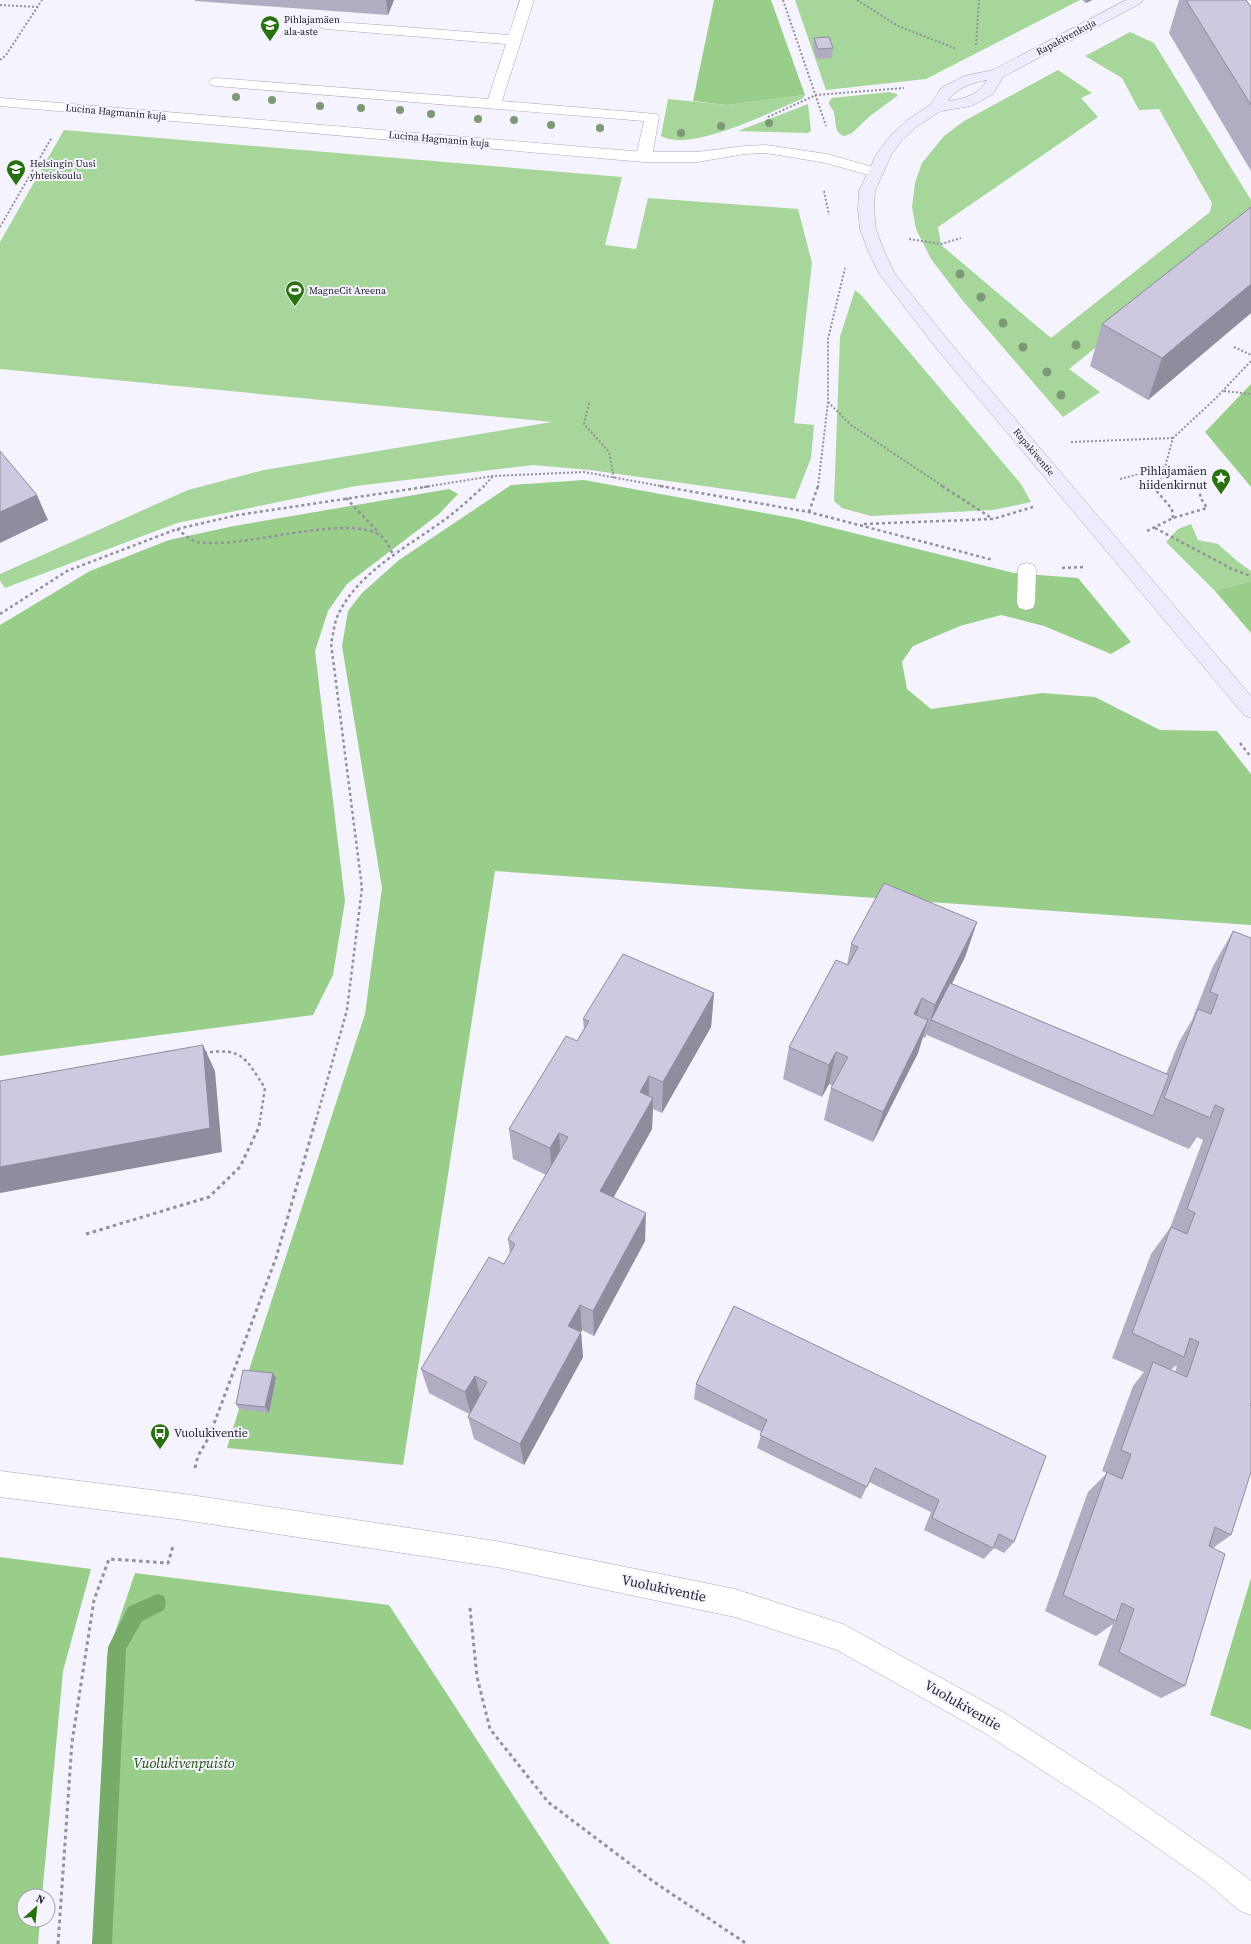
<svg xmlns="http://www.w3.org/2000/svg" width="1251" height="1944" font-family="'Source Serif 4',serif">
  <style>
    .green { fill: #a6d699 }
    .forest { fill: #98ce8a }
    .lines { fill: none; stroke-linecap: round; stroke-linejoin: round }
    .stream { fill: #77ab69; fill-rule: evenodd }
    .lane-casing { stroke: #aba5bc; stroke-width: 1 }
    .street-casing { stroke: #aba5bc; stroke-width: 1 }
    .secondary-casing { stroke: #aba5bc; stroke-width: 1 }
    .path-far2 { stroke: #94919b; stroke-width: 2; stroke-dasharray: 2 2; stroke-linecap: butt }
    .path-far1 { stroke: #94919b; stroke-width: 2.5; stroke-dasharray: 3 3; stroke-linecap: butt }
    .path { stroke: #94919b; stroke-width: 3; stroke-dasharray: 3.5 3.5; stroke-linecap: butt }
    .lane { fill: #fff; fill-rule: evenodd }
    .street { fill: #fff; fill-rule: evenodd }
    .secondary { fill: #f0ebfc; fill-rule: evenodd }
    .tree { fill: #7d9877 }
    .wall { fill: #b1acc1; fill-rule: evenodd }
    .shaded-wall { fill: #908c9d }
    .building { fill: #cec8e0; stroke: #908c9d }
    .labels { text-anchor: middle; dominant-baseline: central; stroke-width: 4; stroke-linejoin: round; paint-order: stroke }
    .far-poi-label { font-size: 10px; fill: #28252e; stroke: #f5f3fd; text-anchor: start }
    .far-street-label { font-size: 10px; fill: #28252e; stroke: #f5f3fd }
    .poi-label { font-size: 12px; fill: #28252e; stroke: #f5f3fd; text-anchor: end }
    .near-street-label { font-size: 14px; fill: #28252e; stroke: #f5f3fd }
    .near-park-label { font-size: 14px; font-style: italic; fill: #1b4e09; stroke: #f5f3fd }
  </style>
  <rect width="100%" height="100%" fill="#f5f3fd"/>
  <!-- green -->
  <g class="green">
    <path d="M795,0H1080L926,79L826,90Z"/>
    <path d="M1130,32L1154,43L1251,200V212L1235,235L1069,369L1100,392L1063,417L963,301L931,259L916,229L912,207L915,183L922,163L944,136L964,121L1058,70L1092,93L1081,98L1098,117L938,227L941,245L1051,338L1210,212L1212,203L1159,109L1139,110L1122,78L1085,56Z"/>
    <path d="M889,92L897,94V96L870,116L852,133L844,136C833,132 837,120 833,110C831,107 829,106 829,102L832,98Z"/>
    <path d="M805,95L802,99C772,111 690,153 661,136L668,99L727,105Z"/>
    <path d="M808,104L811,131L808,133L738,131Z"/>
    <path d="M64,130L622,177L605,245L636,249L648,198L798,209L812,263L794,423L814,425L811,458L795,499L590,470L533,465L356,486L177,523L5,588L0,581V574L188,490L264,470L552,422L0,369V242Z"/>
    <path d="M855,290L862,296L1021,484L1031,502L993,510L871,516L842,508L834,501L840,337Z"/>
    <path d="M1191,524L1198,540L1218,544L1237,561L1251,571V581L1215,591L1166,542L1178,529Z"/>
  </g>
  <!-- forest -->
  <g class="forest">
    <path d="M714,0H771L805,95L727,105L693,101Z"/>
    <path d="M1251,384V487L1205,432Z"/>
    <path d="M584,480L797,519L1014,573L1078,578L1131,642L1111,654L1044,626L1001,615L960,626L913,646L902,662L907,689L931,709L1042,693L1095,697L1160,730L1217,731L1251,774V925L495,871L403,1465L227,1448L239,1409L269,1412L276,1378L247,1376L365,1014L382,888L342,646L348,611L362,593L399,560L511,485Z"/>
    <path d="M449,489L458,494L439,514L347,584L328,611L315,651L345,901L333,975L313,1015L0,1056V625L90,571L169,540L234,526Z"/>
    <path d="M1251,581V633L1215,591Z"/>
    <path d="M0,1557L91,1569L63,1671L42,1896H24V1920H40L38,1944H0Z"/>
    <path d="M135,1573L389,1605L610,1944H94L107,1656Z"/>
    <path d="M1251,1578V1730L1210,1715Z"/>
  </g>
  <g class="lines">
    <!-- stream -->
    <path class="stream" d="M157,1594L164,1596L166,1603L164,1610L142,1621L126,1649L112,1944H92L108,1647L128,1607Z"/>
    <defs>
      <g id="lane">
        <path d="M520,0H534L502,101L657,114L659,117L652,157L649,160H639L636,157L644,121L216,86L211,85L209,82L211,79L216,78L488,99L506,44L326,29L321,28L319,25L321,22L326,21L509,35Z"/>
        <path d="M1027,563L1034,565L1036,570L1035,603L1033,608L1026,610L1019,608L1017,603L1018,570L1020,565Z"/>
      </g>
      <g id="street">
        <path d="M0,98L644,152H697L745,146L766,145L827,154L880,169L883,172L880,175L875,177L826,163L766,153L745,154L697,162H644L0,106Z"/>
        <path d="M0,1471L184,1494L502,1542L735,1589L843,1624L1003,1712L1119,1787L1225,1861L1251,1881V1915L1240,1911L1205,1881L1099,1807L983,1732L837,1650L735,1617L502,1568L184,1520L0,1497Z"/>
      </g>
      <path id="secondary" d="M1126,0H1143L1141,3L1003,77L993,94L971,106L941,111L916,127L901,141L891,155L875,191L874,209L876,229L884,251L895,274L948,340L1251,696V718L1244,715L936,348L880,275L868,251L860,229L858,209L859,191L876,155L891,135L906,121L931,104L941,88L964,76L993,70ZM987,80C979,95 963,99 948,101C955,88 972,83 987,80Z"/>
    </defs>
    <!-- lane casing -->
    <use href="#lane" class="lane-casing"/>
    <!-- street casing -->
    <use href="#street" class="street-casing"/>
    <!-- secondary casing -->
    <use href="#secondary" class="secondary-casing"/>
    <!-- path-far2 -->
    <g class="path-far2">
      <path d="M783,0L826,126"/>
      <path d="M857,0L898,26L957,49"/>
      <path d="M0,5L37,7"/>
      <path d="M976,45L979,0"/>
      <path d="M0,60L6,55L42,0"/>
      <path d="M768,117L816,95L904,88"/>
      <path d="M824,191L829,215"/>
      <path d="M0,227L52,137"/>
      <path d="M909,239L941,244L961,238"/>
      <path d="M1234,347L1251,355"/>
      <path d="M1224,391L1251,394"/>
      <path d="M828,402L851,425L944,487"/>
      <path d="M589,403L584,424L609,452L614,478"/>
      <path d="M1071,442L1173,438"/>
      <path d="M1120,479L1165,467L1173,438L1215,399L1251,361"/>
      <path d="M424,487L493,476L584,472L666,487"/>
      <path d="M483,487L493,476"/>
      <path d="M818,487L828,402V339L845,268"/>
      <path d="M1156,487L1164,473L1165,467"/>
      <path d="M1200,487L1201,484"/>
    </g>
    <!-- path-far1 -->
    <g class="path-far1">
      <path d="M660,486L809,512L993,560"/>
      <path d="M942,486L993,519"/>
      <path d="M1157,486L1155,489L1172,509L1173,518"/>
      <path d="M346,498L380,534"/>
      <path d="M809,512L818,486"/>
      <path d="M864,524L993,519L1033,507"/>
      <path d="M1155,528L1232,569L1251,576"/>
      <path d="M177,529C183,533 190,540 197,542C242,550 348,512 381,536C387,540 390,550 394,556"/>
      <path d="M1147,531L1173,518L1207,508L1200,497L1201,486"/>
      <path d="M1062,568L1083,567"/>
      <path d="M0,614L67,571L177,529L238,515L431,486"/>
      <path d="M1240,743L1251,757"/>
      <path d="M204,1053C243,1047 245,1058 265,1088L260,1120"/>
      <path d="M316,1120L347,1010L362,888L331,643C334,632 334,621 340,611C360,571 412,544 447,518C460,508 472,497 484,486"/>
    </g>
    <!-- path -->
    <g class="path">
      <path d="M86,1234L209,1197L240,1167L259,1127L260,1119"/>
      <path d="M195,1468L198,1456L209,1437L276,1258L316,1119"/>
      <path d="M470,1608L477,1677L490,1729L548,1802L654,1882L747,1944"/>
      <path d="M58,1944L72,1742L94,1600L109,1559L168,1563L173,1546"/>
    </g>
    <!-- lane -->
    <use href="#lane" class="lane"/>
    <!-- street -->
    <use href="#street" class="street"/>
    <!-- secondary -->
    <use href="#secondary" class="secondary"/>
  </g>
  <!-- trees -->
  <g class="tree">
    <circle cx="236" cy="97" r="4"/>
    <circle cx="272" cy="100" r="4"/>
    <circle cx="320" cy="106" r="4"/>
    <circle cx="361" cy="108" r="4"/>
    <circle cx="400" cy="110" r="4"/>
    <circle cx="431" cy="114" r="4"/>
    <circle cx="478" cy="119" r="4"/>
    <circle cx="514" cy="120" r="4"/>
    <circle cx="769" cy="123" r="4"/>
    <circle cx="551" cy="125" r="4"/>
    <circle cx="721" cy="126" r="4"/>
    <circle cx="600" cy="128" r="4"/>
    <circle cx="681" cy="133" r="4"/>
    <circle cx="960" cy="274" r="4.5"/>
    <circle cx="981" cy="297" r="4.5"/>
    <circle cx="1003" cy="323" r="4.5"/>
    <circle cx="1076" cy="345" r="4.5"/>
    <circle cx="1023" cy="347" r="4.5"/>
    <circle cx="1047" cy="372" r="4.5"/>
    <circle cx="1061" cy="395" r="4.5"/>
  </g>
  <!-- wall -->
  <g class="wall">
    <path d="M195,0H394L388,15L195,1Z"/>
    <path d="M1083,0H1092L1086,3L1083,1Z"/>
    <path d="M1179,0H1246L1251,7V171L1169,33Z"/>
    <path d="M814,38L833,48L832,58L817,59L813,48Z"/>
    <path d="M1251,207V313L1148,400L1090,366L1102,324Z"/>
    <path d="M977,922L965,957L952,984L1166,1074L1179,1042L1192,1020L1213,966L1233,931L1250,1405L1231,1535L1213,1548L1185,1686L1161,1698L1098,1665L1113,1624L1096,1636L1045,1611L1088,1492L1107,1473L1102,1471L1133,1386L1144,1372L1112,1358L1151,1254L1170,1228L1203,1140L1197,1137L1189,1149L927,1035V1033L925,1038L923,1037L918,1053L873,1142L824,1120L831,1088L833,1086L829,1084L822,1097L783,1079L789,1047L847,965L851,944ZM1175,1366H1177L1175,1372L1171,1370Z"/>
    <path d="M714,993L711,1027L662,1113L653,1109L652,1129L614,1197L645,1241L594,1336L582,1330L581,1332L583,1357L524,1465L474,1439L468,1417L469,1414L429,1393L421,1369L504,1264L510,1253L508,1239L546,1175L513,1159L509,1129L577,1041L584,1030L583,1019Z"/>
    <path d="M734,1306L1014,1542L1004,1553L994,1548L984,1559L924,1530L931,1512L869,1482L861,1499L757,1448L762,1432L694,1399L696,1384Z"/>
    <path d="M276,1378L269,1413L239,1409L236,1404Z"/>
  </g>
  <!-- shaded-wall -->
  <g class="shaded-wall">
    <path d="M386,0H394L388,15Z"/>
    <path d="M1087,0H1092L1086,3Z"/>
    <path d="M1251,284V313L1148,400L1162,358Z"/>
    <path d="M37,495L48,520L0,543V512Z"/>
    <path d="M977,922L965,957L933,1021L931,1020L927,1033L925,1038L935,1005Z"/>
    <path d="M714,993L711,1027L662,1113L663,1082Z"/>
    <path d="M922,998L912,1032L914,1014Z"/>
    <path d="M928,1020L918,1053L873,1142L883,1112Z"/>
    <path d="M203,1045L215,1071L222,1152L0,1193V1167Z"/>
    <path d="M836,1052L829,1084L822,1097L829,1065Z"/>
    <path d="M649,1076V1106L653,1098L652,1129L601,1219L600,1191L640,1092Z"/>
    <path d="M559,1133L561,1163L552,1177L550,1148Z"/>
    <path d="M646,1213L645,1241L594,1336L593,1311Z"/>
    <path d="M580,1305L582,1330L570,1350L568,1326Z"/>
    <path d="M581,1332L583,1357L524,1465L520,1444Z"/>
    <path d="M273,1373L276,1378L269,1413L265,1407Z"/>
    <path d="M475,1376L481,1399L471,1415L465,1392Z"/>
  </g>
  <!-- building -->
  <g class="building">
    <path d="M1186,0H1246L1251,7V105Z"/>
    <path d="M829,37L833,48L818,49L814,38Z"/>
    <path d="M1251,207V284L1162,358L1102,324Z"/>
    <path d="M0,451L37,495L0,512Z"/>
    <path d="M884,883L977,922L935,1005L922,998L914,1014L928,1020L883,1112L831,1088L848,1057L836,1052L829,1065L789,1047L836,960L848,965L858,947L851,944Z"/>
    <path d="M1233,931L1251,938V1403L1250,1405L1251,1406V1472L1231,1535L1215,1527L1209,1546L1225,1554L1185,1686L1119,1652L1134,1609L1122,1603L1116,1621L1063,1595L1107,1472L1122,1479L1131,1454L1121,1450L1153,1362L1187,1377L1199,1342L1190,1338L1184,1357L1132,1333L1171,1227L1187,1234L1195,1213L1187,1209L1224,1109L1215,1105L1210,1118L1164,1098L1198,1009L1211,1014L1218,995L1210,992Z"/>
    <path d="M623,954L714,993L663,1082L649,1076L640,1092L653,1098L600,1191L646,1213L593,1311L580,1305L568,1326L581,1332L520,1444L468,1417L487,1382L475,1376L465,1392L421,1369L489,1257L504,1264L515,1244L508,1239L568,1137L559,1133L550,1148L509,1129L566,1036L577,1041L589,1021L583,1019Z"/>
    <path d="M950,983L1169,1075L1153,1116L931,1020Z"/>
    <path d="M203,1045L210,1128L0,1167V1081Z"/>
    <path d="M734,1306L1046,1456L1014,1542L999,1534L993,1548L932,1518L939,1500L875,1468L867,1487L760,1435L767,1420L696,1384Z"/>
    <path d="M243,1370L273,1373L265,1407L236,1404Z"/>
  </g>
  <!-- icons -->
  <defs>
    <symbol id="school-pin" viewBox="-11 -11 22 30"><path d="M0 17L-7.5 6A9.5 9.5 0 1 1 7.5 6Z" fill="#29700f" stroke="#f5f3fd"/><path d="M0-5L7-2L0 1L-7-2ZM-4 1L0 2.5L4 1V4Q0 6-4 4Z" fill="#fff"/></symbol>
    <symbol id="stadium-pin" viewBox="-11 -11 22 30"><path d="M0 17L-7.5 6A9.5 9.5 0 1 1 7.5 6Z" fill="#29700f" stroke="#f5f3fd"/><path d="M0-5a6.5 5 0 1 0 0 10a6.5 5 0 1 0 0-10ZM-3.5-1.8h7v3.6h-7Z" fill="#fff"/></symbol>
    <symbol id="sight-pin" viewBox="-11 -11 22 30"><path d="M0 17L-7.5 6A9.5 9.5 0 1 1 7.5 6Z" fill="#29700f" stroke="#f5f3fd"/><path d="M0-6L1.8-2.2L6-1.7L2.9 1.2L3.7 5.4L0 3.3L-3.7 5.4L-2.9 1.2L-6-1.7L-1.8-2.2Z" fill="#fff"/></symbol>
    <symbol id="bus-pin" viewBox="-11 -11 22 30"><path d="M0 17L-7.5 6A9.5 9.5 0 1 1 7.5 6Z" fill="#29700f" stroke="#f5f3fd"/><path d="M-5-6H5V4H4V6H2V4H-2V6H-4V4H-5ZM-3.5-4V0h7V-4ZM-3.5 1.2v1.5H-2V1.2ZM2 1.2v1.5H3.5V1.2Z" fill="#fff"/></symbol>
  </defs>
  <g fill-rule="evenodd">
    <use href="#school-pin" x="259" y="14" width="22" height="30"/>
    <use href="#school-pin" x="5" y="158" width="22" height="30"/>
    <use href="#stadium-pin" x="284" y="279" width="22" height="30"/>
    <use href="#sight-pin" x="1210" y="467" width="22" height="30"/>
    <use href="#bus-pin" x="149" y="1422" width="22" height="30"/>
  </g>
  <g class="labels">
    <!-- far-poi labels -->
    <g class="far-poi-label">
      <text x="284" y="19">Pihlajamäen<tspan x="284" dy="12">ala-aste</tspan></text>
      <text x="30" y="163">Helsingin Uusi<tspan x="30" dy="12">yhteiskoulu</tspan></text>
      <text x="309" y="290">MagneCit Areena</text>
    </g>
    <!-- far-street labels -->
    <g class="far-street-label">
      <text transform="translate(1066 37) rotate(-28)">Rapakivenkuja</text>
      <text transform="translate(116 112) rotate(5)">Lucina Hagmanin kuja</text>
      <text transform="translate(439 139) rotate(5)">Lucina Hagmanin kuja</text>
      <text transform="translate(1034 452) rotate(50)">Rapakiventie</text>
    </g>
    <!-- poi labels -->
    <g class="poi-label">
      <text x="1207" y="471">Pihlajamäen<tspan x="1207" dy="14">hiidenkirnut</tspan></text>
      <text x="174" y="1433" text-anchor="start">Vuolukiventie</text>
    </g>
    <!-- near-street labels -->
    <g class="near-street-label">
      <text transform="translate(664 1588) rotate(12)">Vuolukiventie</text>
      <text transform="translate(963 1705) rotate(30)">Vuolukiventie</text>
    </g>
    <!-- near-park labels -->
    <g class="near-park-label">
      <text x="184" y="1763">Vuolukivenpuisto</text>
    </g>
  </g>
  <!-- north arrow -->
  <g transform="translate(36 1908) rotate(27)"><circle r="19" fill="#f5f3fd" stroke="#a3a1aa"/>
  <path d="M0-3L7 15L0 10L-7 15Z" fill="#29700f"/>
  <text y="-6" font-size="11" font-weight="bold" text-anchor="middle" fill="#28252e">N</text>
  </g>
</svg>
